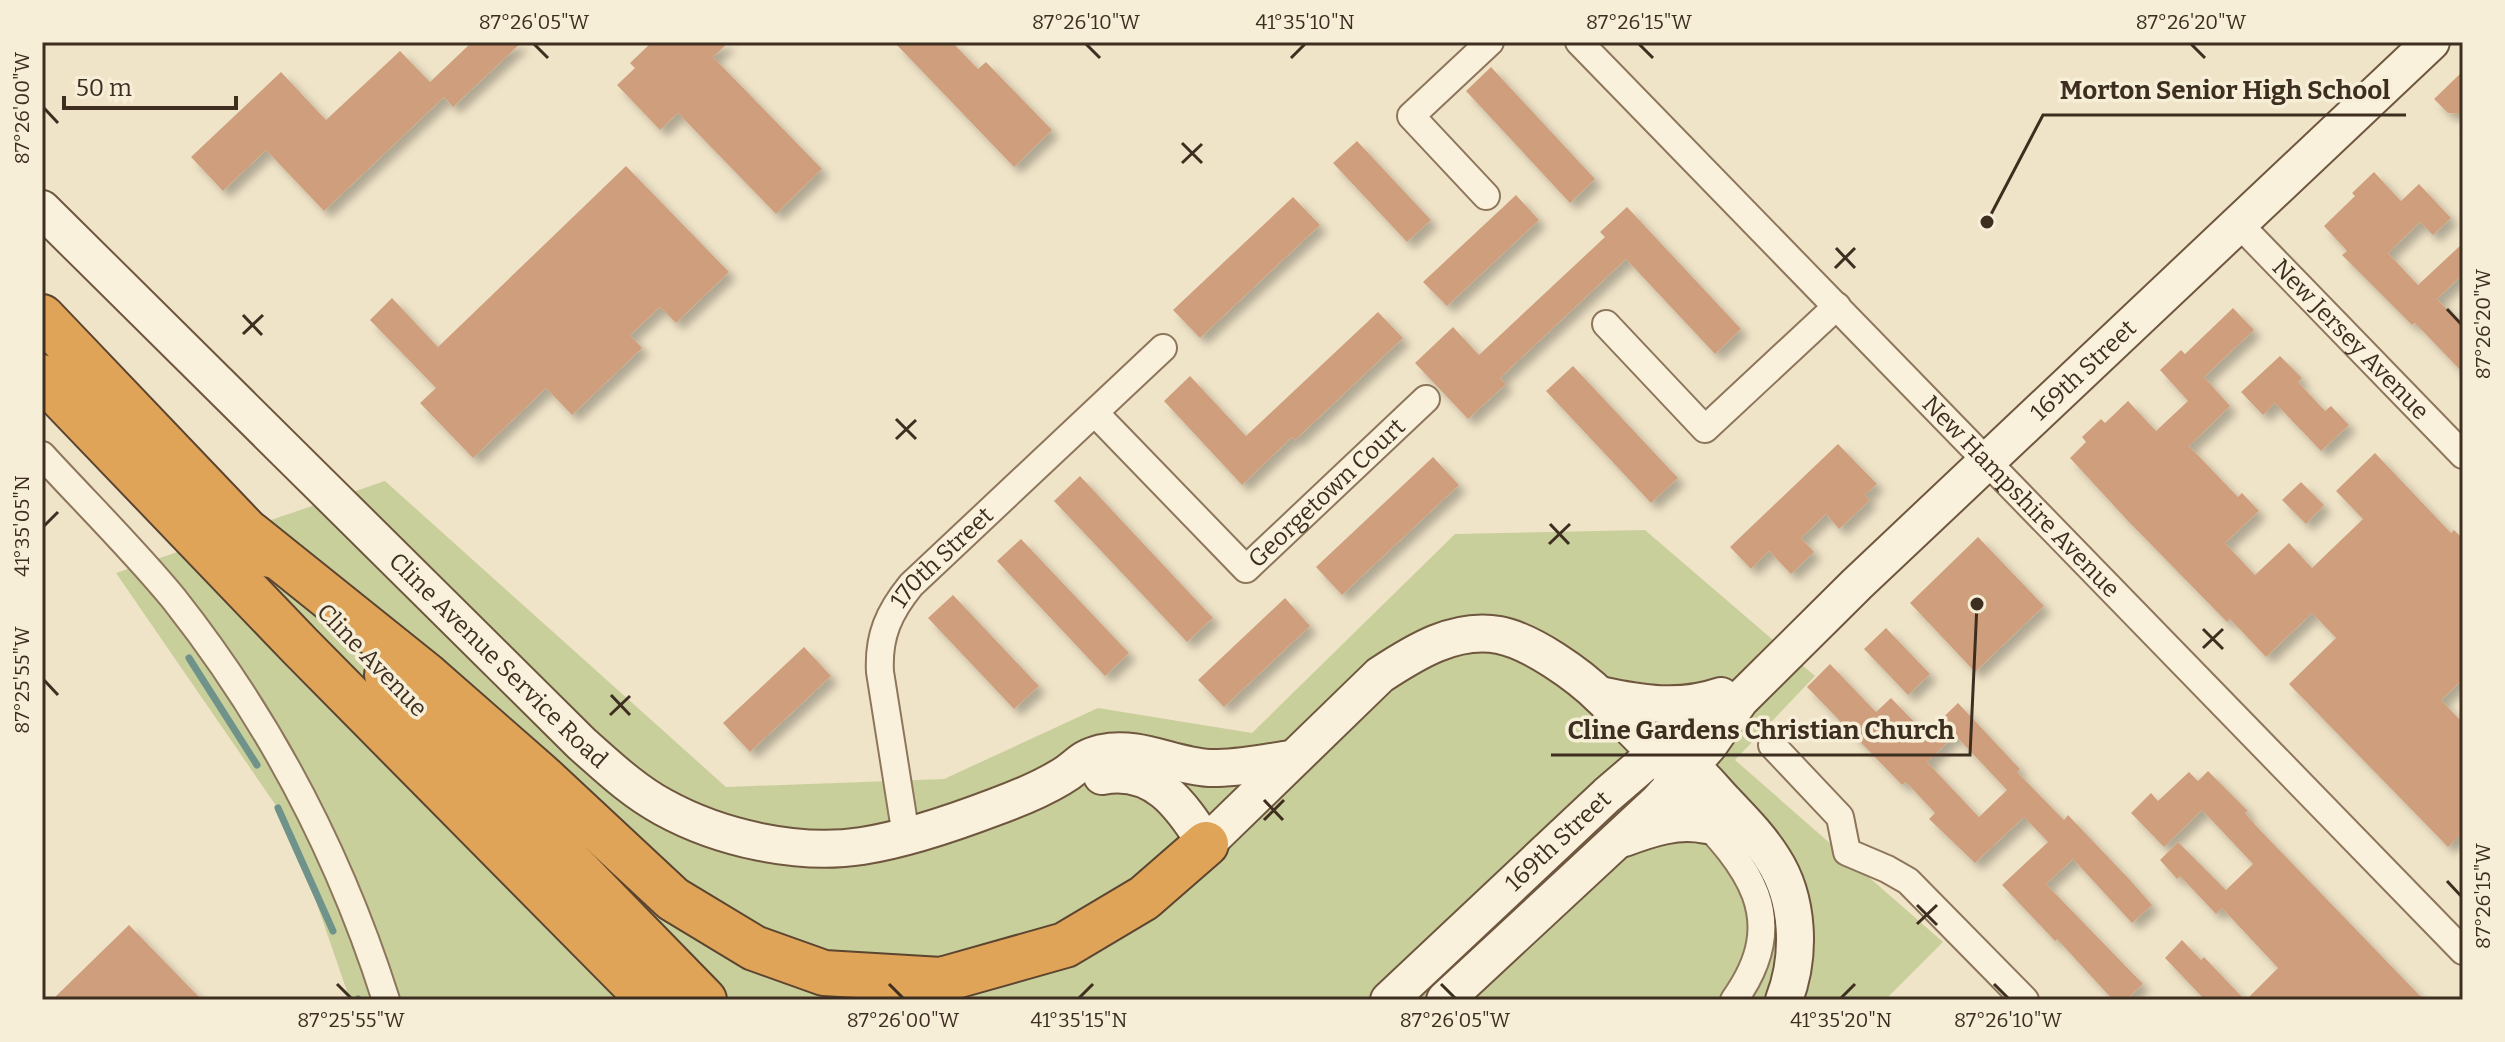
<svg xmlns="http://www.w3.org/2000/svg" width="2505" height="1042" font-family="Bitter,serif">
  <style>
    .green { fill: #c9cf9b }
    .lines { fill: none; stroke-linecap: round; stroke-linejoin: round }
    .stream { stroke: #6f938a; stroke-width: 7 }
    .building { fill: #cf9f7d; fill-rule: evenodd; filter: url(#shadow) }
    .street-casing { stroke: #8d765c; stroke-width: 30 }
    .secondary-casing { stroke: #6f573f; stroke-width: 40 }
    .highway-casing { stroke: #5b4430; stroke-width: 48 }
    .street { stroke: #faf1dc; stroke-width: 26 }
    .secondary { stroke: #faf1dc; stroke-width: 36 }
    .highway { stroke: #e0a458; stroke-width: 44 }
    .ticks { fill: none; stroke: #3d2e20; stroke-width: 3 }
    .labels { text-anchor: middle; dominant-baseline: central; stroke-width: 7; stroke-linejoin: round; paint-order: stroke }
    .street-label { font-size: 24px; fill: #3d2e20; stroke: #f7eed8 }
    .leader { fill: none; stroke: #3d2e20; stroke-width: 3 }
    .callout-dot { fill: #3d2e20; stroke: #f7eed8; stroke-width: 3 }
    .callout-label { font-size: 26px; text-anchor: middle; font-weight: bold; fill: #3d2e20; stroke: #f7eed8; stroke-width: 7; stroke-linejoin: round; paint-order: stroke }
    .neatline { fill: none; stroke: #3d2e20; stroke-width: 3 }
    .ticks-label { font-size: 20px; text-anchor: middle; fill: #3d2e20 }
  </style>
  <defs>
    <filter id="shadow"><feDropShadow dx="7" dy="7" stdDeviation="4" flood-color="#0004"/></filter>
  </defs>
  <rect width="100%" height="100%" fill="#f0e4c8"/>
  <!-- green -->
  <path class="green" d="M385,481L726,787L944,779L1098,708L1252,733L1455,534L1645,530L1815,676L1735,760L1943,942L1885,1000H350L290,826L116,573Z"/>
  <g class="lines">
    <!-- stream -->
    <g class="stream">
      <path d="M189,658L257,765"/>
      <path d="M278,808L333,931"/>
      <path d="M358,999L359,1000"/>
    </g>
  </g>
  <!-- building -->
  <g class="building">
    <path d="M472,42H522L453,107L444,97L324,211L266,150L223,191L191,157L281,72L326,120L400,51L430,82Z"/>
    <path d="M652,42H729L713,57L822,169L776,214L678,113L660,130L617,85L635,68L630,63Z"/>
    <path d="M894,42H952L978,69L986,62L1052,130L1014,167Z"/>
    <path d="M1491,67L1595,179L1570,203L1466,91Z"/>
    <path d="M2463,71V114L2448,113L2434,99Z"/>
    <path d="M1357,141L1431,220L1407,242L1333,163Z"/>
    <path d="M626,166L729,272L676,323L660,307L630,335L642,348L572,415L546,388L473,458L420,403L436,388L370,320L392,298L438,347Z"/>
    <path d="M2374,172L2401,201L2419,184L2451,218L2433,235L2420,222L2388,253L2418,285L2463,243V274L2437,299L2463,326V373L2415,323L2412,325L2342,255L2347,251L2324,226L2355,196L2352,193Z"/>
    <path d="M1516,195L1539,220L1447,306L1423,282Z"/>
    <path d="M1293,197L1320,225L1200,338L1173,310Z"/>
    <path d="M1627,207L1741,329L1715,354L1626,259L1500,378L1506,384L1468,419L1415,363L1453,327L1479,355L1605,237L1600,232Z"/>
    <path d="M2233,308L2254,330L2204,377L2230,406L2189,446L2238,497L2242,493L2259,511L2225,543L2255,575L2289,543L2312,568L2363,519L2336,491L2375,453L2451,533L2454,530L2463,539V679L2441,700L2463,723V832L2448,847L2289,684L2336,638L2312,613L2266,657L2230,619L2227,622L2128,521L2070,458L2086,442L2082,437L2101,419L2105,423L2128,401L2156,431L2188,401L2160,370L2181,350L2185,354Z"/>
    <path d="M1378,312L1403,338L1295,440L1292,437L1242,485L1164,401L1190,376L1246,436Z"/>
    <path d="M2280,356L2302,378L2298,382L2325,411L2331,406L2349,425L2321,451L2275,403L2263,415L2241,392Z"/>
    <path d="M1573,366L1678,478L1651,503L1546,391Z"/>
    <path d="M1838,444L1877,484L1865,495L1870,500L1839,529L1826,514L1801,538L1814,552L1791,574L1769,551L1751,569L1730,547Z"/>
    <path d="M1433,457L1459,485L1342,595L1316,567Z"/>
    <path d="M1080,476L1213,618L1187,642L1054,501Z"/>
    <path d="M2301,482L2324,505L2306,524L2282,500Z"/>
    <path d="M1978,537L2044,606L1975,672L1910,603Z"/>
    <path d="M1021,539L1129,653L1105,676L997,561Z"/>
    <path d="M953,595L1039,686L1014,709L928,618Z"/>
    <path d="M1285,598L1310,626L1224,707L1198,680Z"/>
    <path d="M1886,628L1930,674L1908,695L1864,649Z"/>
    <path d="M804,647L831,676L750,752L723,723Z"/>
    <path d="M1830,664L1876,712L1891,698L1926,734L1958,703L2020,769L2017,772L2064,820L2068,815L2130,880L2152,905L2132,923L2073,859L2046,884L2143,984L2126,1000H2113L2057,939L2055,941L2002,885L2048,842L2024,817L1975,863L1929,819L1935,813L1906,782L1902,785L1807,687ZM1955,735L2007,790L1979,817L1927,762Z"/>
    <path d="M2208,771L2248,811L2245,813L2258,828L2424,1000H2246L2278,968L2222,908L2216,914L2180,876L2177,879L2160,860L2178,842L2226,890L2253,864L2202,810L2164,847L2131,813L2151,793L2158,801L2189,772L2198,781Z"/>
    <path d="M129,925L202,1000H52Z"/>
    <path d="M2182,940L2201,960L2204,957L2245,1000H2205L2165,958Z"/>
  </g>
  <g class="lines">
    <defs>
      <g id="street">
        <path id="s1" d="M1579,42L2463,951"/>
        <path d="M1486,196L1411,116L1490,42"/>
        <path id="s2" d="M2238,223L2463,455"/>
        <path d="M1606,324L1705,429L1837,306"/>
        <path id="s3" d="M1095,413L1246,569L1426,399"/>
        <path d="M42,455C86,503 133,549 174,599C268,718 340,855 386,1000"/>
        <path d="M1772,745L1840,817L1847,852L1887,869L1908,881L2025,1000"/>
        <path d="M1664,770L1672,786C1732,853 1801,907 1734,1000"/>
        <path id="s4" d="M906,836L880,672C878,636 889,612 911,585L1163,348"/>
      </g>
      <g id="secondary">
        <path id="s5" d="M42,209L582,744C607,766 633,791 663,807C719,838 798,856 862,846C907,839 953,823 995,807C1017,799 1041,789 1061,777C1079,767 1078,759 1102,753C1139,745 1173,766 1209,768C1236,769 1266,762 1293,759"/>
        <path d="M1600,695C1642,704 1680,710 1721,696"/>
        <path d="M1102,776C1154,766 1181,804 1206,844L1380,675C1415,652 1455,627 1499,635C1531,641 1579,675 1602,698C1620,715 1636,734 1654,750C1665,759 1681,760 1692,768C1705,778 1715,792 1726,803C1743,821 1760,838 1773,859C1799,899 1801,956 1784,1000"/>
        <path d="M1624,838C1651,828 1678,819 1706,825"/>
        <path id="s6" d="M1389,1000L1607,795L1685,728L1735,702"/>
        <path id="s7" d="M1445,1000L1658,802L1709,745L1740,700L1857,584L2431,42"/>
      </g>
      <g id="highway">
        <path d="M42,317L269,555"/>
        <path d="M42,377L300,646L650,1000"/>
        <path d="M250,534L427,676L541,776L673,899L754,948L824,973L941,980L1065,945L1144,898L1206,844"/>
        <path d="M387,675L704,1000"/>
      </g>
    </defs>
    <!-- street casing -->
    <use href="#street" class="street-casing"/>
    <!-- secondary casing -->
    <use href="#secondary" class="secondary-casing"/>
    <!-- highway casing -->
    <use href="#highway" class="highway-casing"/>
    <!-- street -->
    <use href="#street" class="street"/>
    <!-- secondary -->
    <use href="#secondary" class="secondary"/>
    <!-- highway -->
    <use href="#highway" class="highway"/>
  </g>
  <!-- ticks -->
  <path class="ticks" d="M534,44L548,58M1086,44L1100,58M1639,44L1653,58M2191,44L2205,58M1291,58L1305,44M44,108L58,123M1182,143L1202,163M1182,163L1202,144M1836,248L1855,268M1835,268L1855,248M2447,309L2461,324M243,315L262,335M243,334L263,315M896,419L916,439M896,439L916,420M1550,524L1569,544M44,526L58,512M1549,544L1570,524M2203,629L2223,649M2203,648L2223,629M44,680L58,695M611,695L630,715M610,715L630,696M1264,800L1283,820M1264,820L1284,800M2447,881L2461,896M1917,905L1937,925M1917,924L1937,905M337,984L351,998M889,984L903,998M1441,984L1455,998M1994,984L2008,998M1079,998L1093,984M1841,998L1855,984"/>
  <g class="labels">
    <!-- street labels -->
    <g class="street-label">
      <text stroke="none"><textPath href="#s2" startOffset="162">New Jersey Avenue</textPath></text>
      <text stroke="none"><textPath href="#s7" startOffset="898">169th Street</textPath></text>
      <text stroke="none"><textPath href="#s3" startOffset="328">Georgetown Court</textPath></text>
      <text stroke="none"><textPath href="#s1" startOffset="634">New Hampshire Avenue</textPath></text>
      <text stroke="none"><textPath href="#s4" startOffset="302">170th Street</textPath></text>
      <text transform="translate(372 660) rotate(46)">Cline Avenue</text>
      <text stroke="none"><textPath href="#s5" startOffset="642">Cline Avenue Service Road</textPath></text>
      <text stroke="none"><textPath href="#s6" startOffset="232">169th Street</textPath></text>
    </g>
  </g>
  <!-- callouts -->
  <path class="leader" d="M1987 222L2043 115H2406M1977 604L1970 755H1551"/>
  <g class="callout-dot">
    <circle cx="1987" cy="222" r="8"/>
    <circle cx="1977" cy="604" r="8"/>
  </g>
  <g class="callout-label">
    <text x="2225" y="99">Morton Senior High School</text>
    <text x="1761" y="739">Cline Gardens Christian Church</text>
  </g>
  <!-- border -->
  <rect width="2505" height="1042" fill="none" stroke="#f7eed8" stroke-width="88"/>
  <!-- scale -->
  <path d="M64 96v12h172v-12" fill="none" stroke="#3d2e20" stroke-width="4"/>
  <text x="76" y="96" font-size="24" fill="#3d2e20" stroke="#f7eed8" stroke-width="6" paint-order="stroke">50 m</text>
  <rect x="44" y="44" width="2417" height="954" class="neatline"/>
  <g class="ticks-label">
    <text x="534" y="29">87°26'05"W</text>
    <text x="1086" y="29">87°26'10"W</text>
    <text x="1305" y="29">41°35'10"N</text>
    <text x="1639" y="29">87°26'15"W</text>
    <text x="2191" y="29">87°26'20"W</text>
    <text transform="translate(22 108) rotate(-90)" y="7">87°26'00"W</text>
    <text transform="translate(2483 324) rotate(-90)" y="7">87°26'20"W</text>
    <text transform="translate(22 526) rotate(-90)" y="7">41°35'05"N</text>
    <text transform="translate(22 680) rotate(-90)" y="7">87°25'55"W</text>
    <text transform="translate(2483 896) rotate(-90)" y="7">87°26'15"W</text>
    <text x="351" y="1027">87°25'55"W</text>
    <text x="903" y="1027">87°26'00"W</text>
    <text x="1079" y="1027">41°35'15"N</text>
    <text x="1455" y="1027">87°26'05"W</text>
    <text x="1841" y="1027">41°35'20"N</text>
    <text x="2008" y="1027">87°26'10"W</text>
  </g>
</svg>
